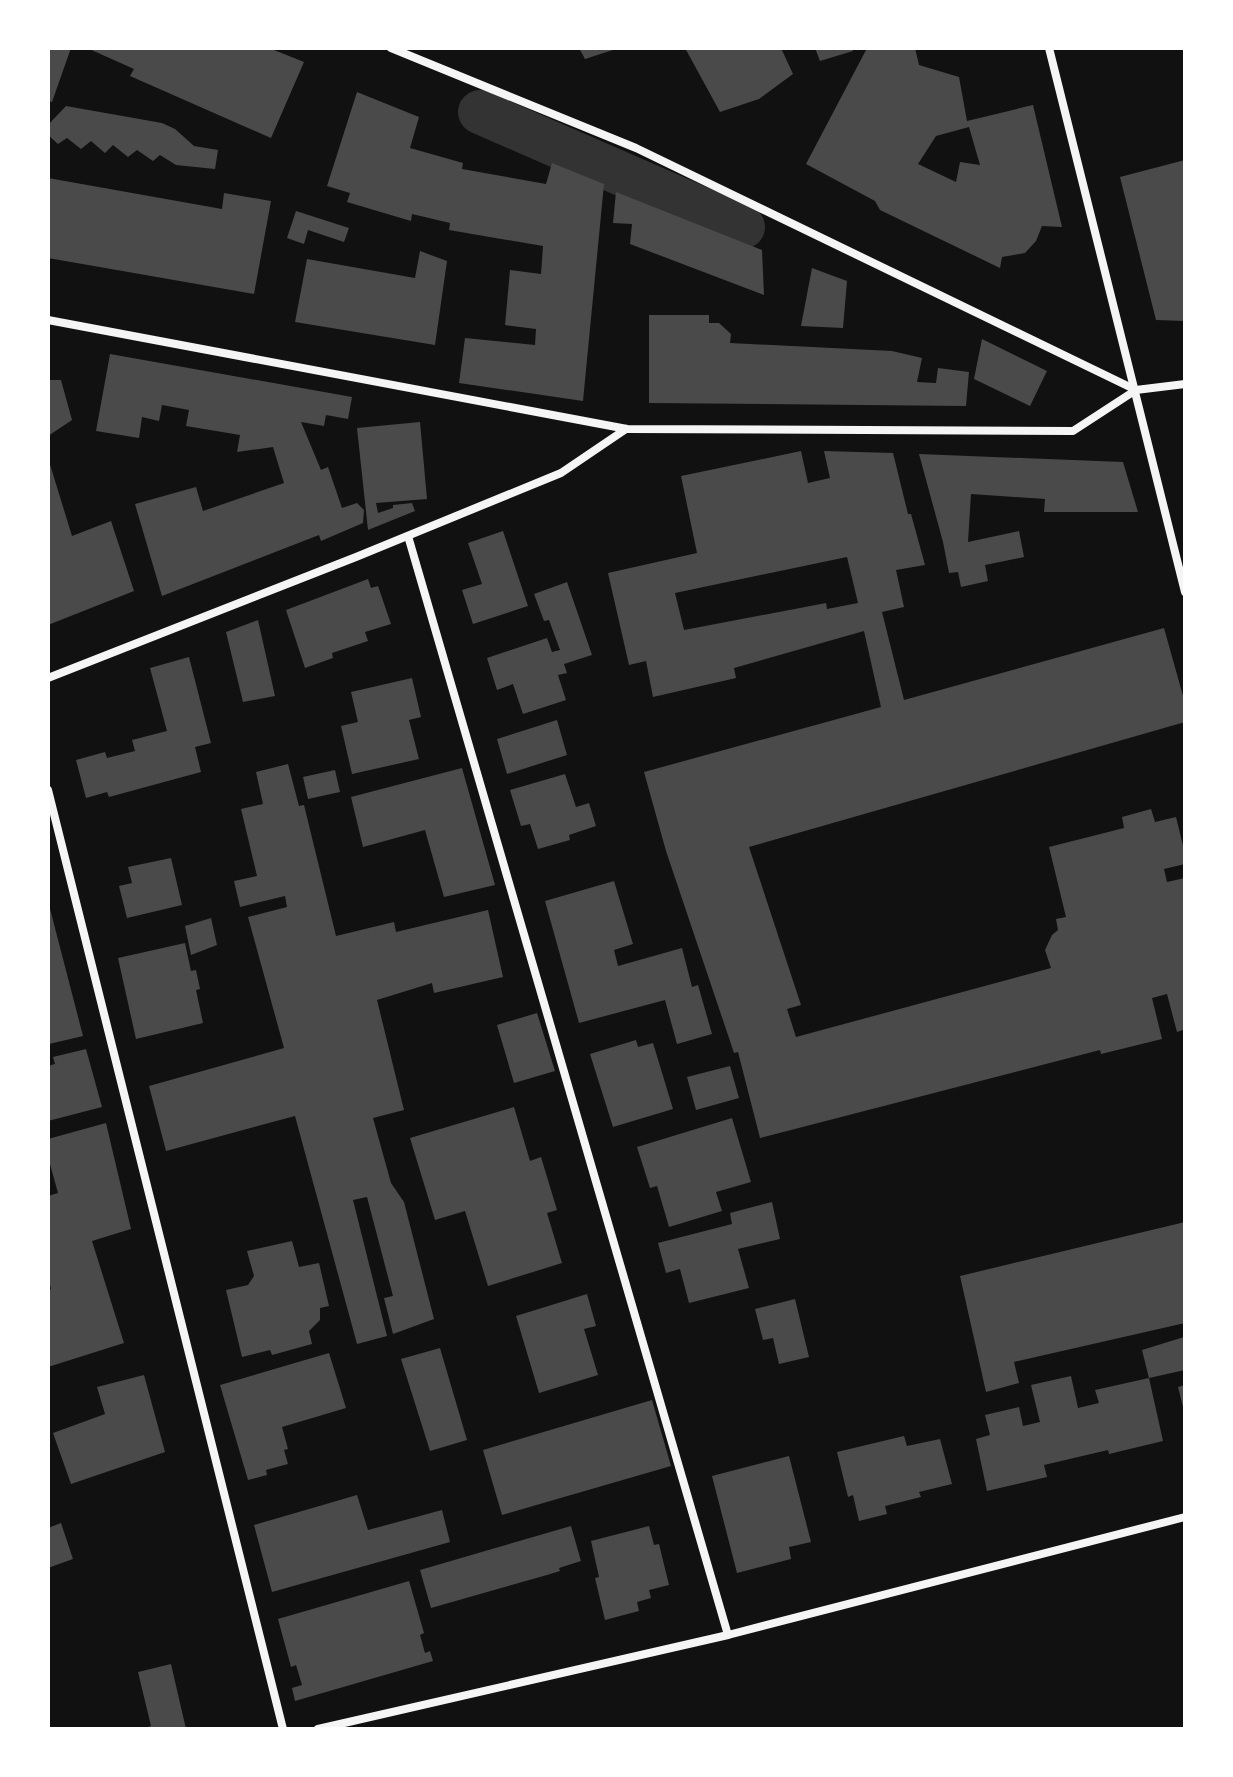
<svg xmlns="http://www.w3.org/2000/svg" width="1233" height="1777" font-family="Manrope,sans-serif">
  <style>
    .lines { fill: none; stroke-linecap: round; stroke-linejoin: round }
    .canal { stroke: #333; stroke-width: 44 }
    .building { fill: #4a4a4a; fill-rule: evenodd }
    .minor { stroke: #f5f5f5; stroke-width: 8 }
  </style>
  <rect width="100%" height="100%" fill="#111"/>
  <g class="lines">
    <!-- canal -->
    <path class="canal" d="M480,112L743,227"/>
  </g>
  <!-- building -->
  <g class="building">
    <path d="M48,48H71L52,102L48,101Z"/>
    <path d="M87,48H269L304,62L271,138L130,76L134,69Z"/>
    <path d="M579,48H615L616,49L585,59Z"/>
    <path d="M685,48H781L793,74L759,99L720,112Z"/>
    <path d="M815,48H852L853,51L820,61Z"/>
    <path d="M875,48H915L919,65L959,77L967,121L1033,105L1062,227L1042,226L1036,241L1025,253L1002,257L1000,268L880,210L875,201L806,164L866,50ZM969,127L980,165L960,162L956,182L918,164L936,136Z"/>
    <path d="M357,92L419,117L410,148L463,163L462,169L546,184L552,163L604,184L583,401L459,383L465,338L535,345L536,329L505,325L510,270L541,274L543,246L449,230L450,223L412,214L411,221L347,202L350,193L327,186Z"/>
    <path d="M66,106L162,123L175,129L194,146L218,150L215,169L176,165L160,155L153,161L137,150L128,157L113,145L105,153L91,141L81,149L67,138L58,144L48,135V125Z"/>
    <path d="M1185,160V321L1156,320L1120,177Z"/>
    <path d="M48,178L222,209L224,193L271,201L254,294L48,258Z"/>
    <path d="M616,192L762,250L764,295L630,244L632,224L613,223Z"/>
    <path d="M296,211L349,228L344,242L308,230L304,244L287,238Z"/>
    <path d="M420,251L447,261L435,345L295,322L307,259L415,278Z"/>
    <path d="M812,268L847,281L843,328L801,326Z"/>
    <path d="M649,315H709V323H719L731,334L730,343L892,351L922,358L917,382L936,383L938,368L969,372L966,406L649,403Z"/>
    <path d="M982,339L1047,371L1030,406L974,379Z"/>
    <path d="M110,354L352,397L348,419L326,415L324,426L301,422L321,470L328,467L342,508L357,503L364,510L363,523L321,541L319,535L162,596L135,504L196,487L203,511L284,483L273,447L237,452L240,435L186,426L189,410L162,405L159,421L142,417L139,438L96,431Z"/>
    <path d="M48,380H61L72,420L48,436Z"/>
    <path d="M420,422L427,499L376,503L378,513L393,508V505L412,503L415,511L368,530L357,428Z"/>
    <path d="M801,451L808,483L830,478L824,451L893,453L908,514H911L925,565L896,570L904,607L882,612L904,700L1164,628L1185,703V722L749,847L801,1005L787,1009L796,1037L1051,968L1045,950L1052,935L1058,930L1056,919L1066,917L1049,847L1124,828L1122,817L1151,809L1155,822L1176,817L1185,854V864L1164,869L1167,882L1185,878V1036L1183,1030L1177,1032L1167,994L1152,998L1162,1039L1101,1054L1100,1050L760,1138L738,1052L734,1053L666,851L644,772L881,707L864,631L734,668L736,678L653,697L646,661L629,665L608,573L697,553L681,476ZM847,557L858,603L827,609L826,603L684,630L675,593Z"/>
    <path d="M919,454L1123,462L1138,512H1044L1045,499L971,494L968,542L1019,531L1024,557L985,565L988,581L961,587L958,572L949,573L943,542Z"/>
    <path d="M48,458L72,536L111,521L134,591L48,625Z"/>
    <path d="M503,531L528,606L473,624L462,590L482,584L468,543Z"/>
    <path d="M368,579L371,588L378,586L391,624L365,632L368,641L332,653L333,658L305,668L286,610Z"/>
    <path d="M567,582L592,655L564,664L567,673L558,675L566,700L523,714L513,684L497,690L487,658L547,638L552,652L560,650L549,620L544,621L534,594Z"/>
    <path d="M258,620L275,696L243,702L226,632Z"/>
    <path d="M189,657L211,743L195,747L201,772L109,797L107,792L86,798L76,760L105,752L107,758L135,751L132,740L167,731L150,668Z"/>
    <path d="M412,678L421,717L409,720L419,759L352,774L341,726L358,722L351,692Z"/>
    <path d="M557,720L567,755L507,774L497,739Z"/>
    <path d="M288,764L299,806L304,805L336,936L394,922L396,932L488,910L503,977L434,993L432,983L377,1000L404,1110L373,1118L391,1183L404,1202L434,1319L393,1334L384,1298L393,1296L367,1197L353,1200L387,1336L357,1344L295,1116L166,1151L149,1086L284,1048L248,917L287,907L285,896L240,907L234,881L257,876L241,809L263,804L256,772Z"/>
    <path d="M462,768L495,885L444,897L425,830L363,847L351,797Z"/>
    <path d="M335,770L340,792L308,799L303,777Z"/>
    <path d="M565,774L576,807L589,803L596,826L569,835L570,840L538,849L530,824L521,826L510,790Z"/>
    <path d="M171,858L182,905L127,918L119,886L132,883L128,867Z"/>
    <path d="M614,881L633,944L614,950L618,966L682,948L692,987L698,985L712,1034L677,1044L665,1000L579,1023L545,901Z"/>
    <path d="M48,901L83,1036L49,1044L48,1040Z"/>
    <path d="M211,918L217,945L191,955L185,926Z"/>
    <path d="M185,943L191,971L196,970L200,989L196,990L203,1023L136,1039L118,958Z"/>
    <path d="M537,1013L555,1071L514,1083L497,1025Z"/>
    <path d="M636,1040L638,1047L653,1043L673,1109L613,1127L590,1054Z"/>
    <path d="M86,1049L102,1107L48,1121V1066L55,1064L53,1057Z"/>
    <path d="M730,1066L739,1098L696,1110L687,1077Z"/>
    <path d="M514,1107L530,1161L541,1157L557,1210L547,1213L562,1263L488,1286L465,1211L435,1220L410,1138Z"/>
    <path d="M732,1118L751,1182L716,1192L722,1211L669,1227L657,1186L650,1188L637,1147Z"/>
    <path d="M106,1123L131,1229L92,1241L124,1343L48,1367V1290L51,1289L48,1278V1196L58,1193L48,1157V1139Z"/>
    <path d="M772,1202L780,1239L738,1249L749,1288L689,1303L680,1269L666,1273L658,1243L732,1224L730,1213Z"/>
    <path d="M1185,1222V1323L1014,1362L1019,1383L986,1392L960,1276Z"/>
    <path d="M292,1241L299,1267L319,1263L329,1306L320,1308V1320L309,1331L312,1344L272,1355L270,1350L242,1357L226,1290L248,1285L254,1276L247,1251Z"/>
    <path d="M587,1294L596,1326L584,1329L598,1375L539,1393L516,1316Z"/>
    <path d="M795,1299L809,1357L779,1364L773,1338L763,1340L755,1309Z"/>
    <path d="M1184,1337L1185,1370L1149,1378L1142,1350Z"/>
    <path d="M440,1348L467,1440L430,1451L401,1359Z"/>
    <path d="M329,1353L346,1408L282,1427L288,1449L284,1450L288,1464L266,1470L267,1475L248,1480L220,1385Z"/>
    <path d="M144,1375L165,1452L71,1484L53,1433L105,1414L97,1387Z"/>
    <path d="M1071,1376L1078,1408L1099,1403L1095,1390L1149,1378L1163,1441L1109,1454L1108,1450L1044,1465L1047,1477L987,1491L976,1439L990,1435L985,1415L1019,1407L1023,1426L1040,1422L1031,1385Z"/>
    <path d="M1185,1385V1411H1184L1178,1387Z"/>
    <path d="M652,1400L671,1466L502,1515L483,1450Z"/>
    <path d="M904,1436L907,1446L940,1439L952,1484L919,1492L921,1497L885,1506L887,1514L859,1521L853,1495L848,1497L837,1452Z"/>
    <path d="M789,1456L811,1542L789,1547L791,1559L737,1573L712,1476Z"/>
    <path d="M357,1495L368,1530L442,1510L450,1542L272,1592L254,1525Z"/>
    <path d="M61,1523L73,1559L48,1568V1528Z"/>
    <path d="M571,1526L581,1561L559,1568L560,1571L547,1575L431,1608L420,1570Z"/>
    <path d="M649,1526L654,1545L659,1544L669,1585L649,1590L651,1598L637,1602L639,1611L605,1620L595,1578L599,1577L591,1541Z"/>
    <path d="M409,1581L424,1633L420,1635L425,1653L430,1651L433,1661L295,1701L292,1688L302,1685L296,1665L291,1667L278,1619Z"/>
    <path d="M171,1664L186,1729H141L151,1726L138,1672Z"/>
  </g>
  <g class="lines">
    <!-- minor -->
    <g class="minor">
      <path d="M391,48L636,148L1136,390L1185,384"/>
      <path d="M1049,48L1185,592"/>
      <path d="M48,320L627,429L1073,431L1136,390"/>
      <path d="M408,536L728,1635"/>
      <path d="M48,678L356,557L561,473L626,429"/>
      <path d="M48,790L283,1729"/>
      <path d="M318,1729L728,1635L1185,1517"/>
    </g>
  </g>
  <!-- border -->
  <rect width="1233" height="1777" fill="none" stroke="#ffffff" stroke-width="100"/>
</svg>
